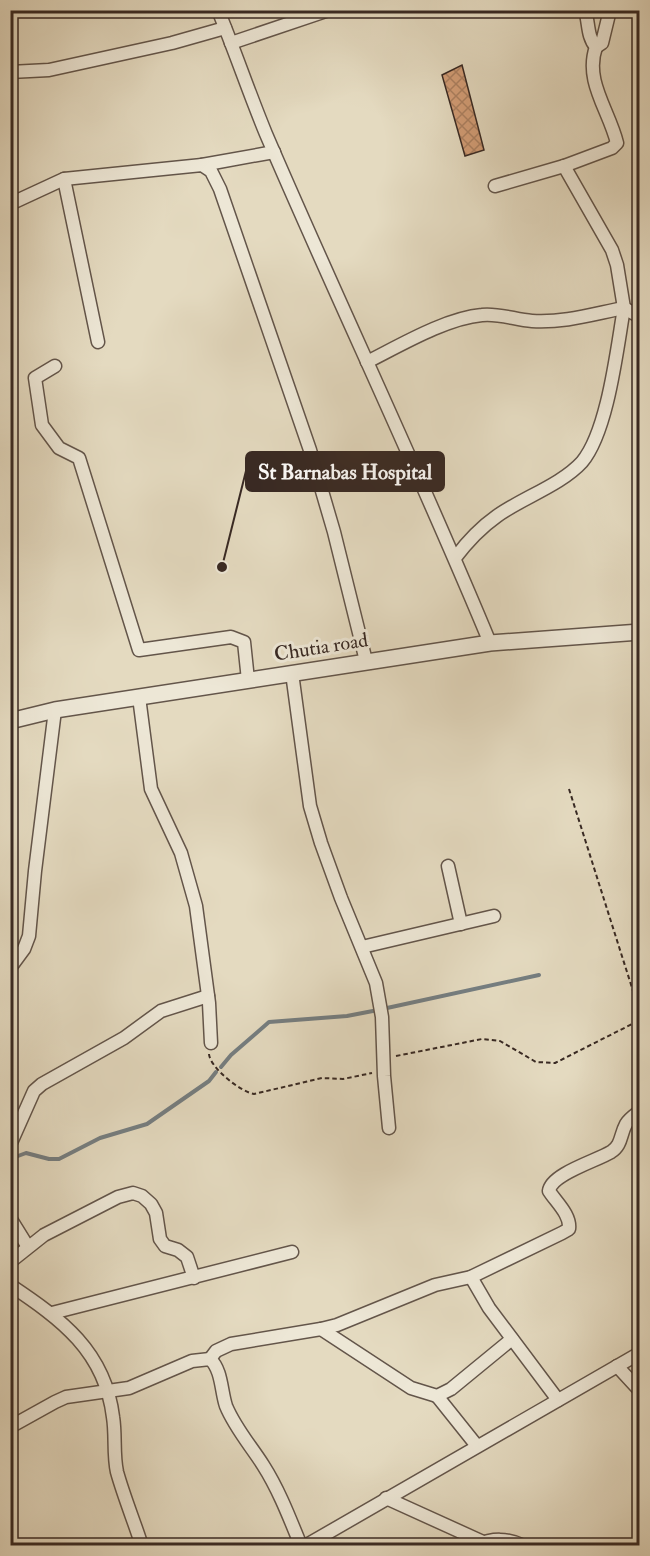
<svg xmlns="http://www.w3.org/2000/svg" width="650" height="1556" font-family="'IM FELL Double Pica',serif">
  <style>
    .lines { fill: none; stroke-linecap: round; stroke-linejoin: round }
    .stream { stroke: #757e81; stroke-width: 4 }
    .building { fill: url(#building-cross-hatch); stroke: #382923; stroke-width: 1.5 }
    .minor-casing { stroke: #63554a; stroke-width: 15 }
    .tertiary-casing { stroke: #63554a; stroke-width: 18 }
    .path { stroke: #382923; stroke-width: 2; stroke-dasharray: 4.5 3; stroke-linecap: butt }
    .minor { stroke: #ede7d6; stroke-width: 12 }
    .tertiary { stroke: #ede7d6; stroke-width: 15 }
    .labels { text-anchor: middle; dominant-baseline: central; stroke-width: 6; stroke-linejoin: round; paint-order: stroke }
    .street-label { font-size: 20px; fill: #382923; stroke: #ede7d6 }
    .leader { fill: none; stroke: #382923; stroke-width: 2 }
    .callout-dot { fill: #382923; stroke: #ede7d6; stroke-width: 2 }
    .callout { fill: #382923; stroke: #382923; stroke-width: 2 }
    .callout-label { font-size: 21px; text-anchor: middle; font-weight: bold; fill: #fff }
  </style>
  <defs>
    <pattern id="building-cross-hatch" width="8" height="8" patternUnits="userSpaceOnUse" patternTransform="scale(1.5)"><rect width="8" height="8" fill="#d39d76"/><path d="M0 0l8 8M0 8l8-8" fill="none" stroke="#ac8060"/></pattern>
  </defs>
  <rect width="100%" height="100%" fill="#e4dac0"/>
  <filter id="stains"><feTurbulence type="fractalNoise" baseFrequency=".00333" numOctaves="4"/><feColorMatrix values="0 0 0 0 .2 0 0 0 0 .09 0 0 0 0 .02 0 0 0 .5 -.17"/></filter>
  <radialGradient id="worn" r=".72"><stop offset=".6" stop-color="#630" stop-opacity="0"/><stop offset="1" stop-color="#630" stop-opacity=".3"/></radialGradient>
  <g class="lines">
    <!-- stream -->
    <g class="stream">
      <path d="M387,1008L539,975"/>
      <path d="M221,1067L231,1055L269,1022L347,1016L378,1010"/>
      <path d="M10,1159L26,1153L49,1159H59L100,1138L147,1124L209,1081L216,1072"/>
    </g>
  </g>
  <!-- building -->
  <path class="building" d="M462,65L484,150L465,156L442,75Z"/>
  <g class="lines">
    <defs>
      <g id="minor">
        <path d="M218,10C235,51 249,93 266,134C339,304 419,471 490,643"/>
        <path d="M585,10C589,23 587,37 596,47L602,43L610,10"/>
        <path d="M231,43L329,10"/>
        <path d="M10,72L49,70L172,43L225,28"/>
        <path d="M202,165L274,152"/>
        <path d="M64,179L98,342"/>
        <path d="M495,186L564,166L612,148L617,143C609,110 584,81 596,47"/>
        <path d="M10,204L64,179L202,165L211,171L220,189L310,450L334,532L366,661"/>
        <path d="M367,362C399,346 446,318 482,315C499,313 516,320 532,321C564,323 593,314 624,308L640,317"/>
        <path d="M55,366L35,378L42,425L59,448L79,458L139,650L231,637L244,642L248,680"/>
        <path d="M455,558C467,542 480,528 497,516C522,498 561,485 582,462C608,431 617,348 624,308L617,265L612,250L564,166"/>
        <path d="M292,673L310,806L321,843L341,898L376,983L382,1017L384,1076L389,1128"/>
        <path d="M139,697L151,789L181,853L196,906L209,1003L211,1043"/>
        <path d="M448,866L461,924"/>
        <path d="M362,947L494,916"/>
        <path d="M10,968L24,949L29,936L35,871L55,710"/>
        <path d="M10,1145L34,1091L42,1084L124,1038L161,1011L208,996"/>
        <path d="M10,1218L28,1247"/>
        <path d="M10,1262L44,1235L118,1197L133,1193L142,1196L151,1204L156,1213L160,1239L165,1246L178,1250L187,1257L194,1278"/>
        <path d="M471,1277L489,1308L558,1400"/>
        <path d="M10,1285C61,1319 105,1351 113,1417C116,1435 113,1454 117,1472C124,1497 134,1521 142,1546"/>
        <path d="M52,1313L292,1252"/>
        <path d="M321,1329L411,1388L437,1396L451,1389L512,1339"/>
        <path d="M210,1359L216,1351L231,1344L321,1329L337,1325L435,1285L471,1277L562,1233L569,1229C571,1215 556,1202 549,1191C551,1174 596,1161 611,1152C622,1145 620,1135 626,1124C629,1119 635,1115 640,1111"/>
        <path d="M617,1366L640,1391"/>
        <path d="M437,1396L477,1446"/>
        <path d="M10,1427L55,1402L66,1397L129,1388L192,1361L210,1359C222,1370 221,1391 226,1406C235,1428 251,1446 263,1465C279,1490 290,1519 301,1546"/>
        <path d="M386,1498L483,1542"/>
        <path d="M476,1545C493,1538 507,1538 524,1546"/>
        <path d="M305,1546L640,1353"/>
      </g>
      <path id="tertiary" d="M10,721L55,710L490,643L640,632"/>
    </defs>
    <!-- minor casing -->
    <use href="#minor" class="minor-casing"/>
    <!-- tertiary casing -->
    <use href="#tertiary" class="tertiary-casing"/>
    <!-- path -->
    <g class="path">
      <path d="M569,789L640,1013"/>
      <path d="M209,1054C210,1068 241,1092 254,1094L322,1078L343,1079L372,1073"/>
      <path d="M396,1056L482,1039L500,1041L536,1062L555,1063L640,1020"/>
    </g>
    <!-- minor -->
    <use href="#minor" class="minor"/>
    <!-- tertiary -->
    <use href="#tertiary" class="tertiary"/>
  </g>
  <g class="labels">
    <!-- street labels -->
    <g class="street-label">
      <text transform="translate(321 647) rotate(-9)">Chutia road</text>
    </g>
  </g>
  <!-- callouts -->
  <path class="leader" d="M222 567L246 471"/>
  <circle class="callout-dot" cx="222" cy="567" r="6"/>
  <rect class="callout" x="246" y="452" width="198" height="39" rx="6"/>
  <g class="callout-label">
    <text x="345" y="479">St Barnabas Hospital</text>
  </g>
  <!-- margin -->
  <rect width="650" height="1556" fill="none" stroke="#e4dac0" stroke-width="36"/>
  <rect x="12" y="12" width="626" height="1532" fill="none" stroke="#382923" stroke-width="3"/>
  <rect x="18" y="18" width="614" height="1520" fill="none" stroke="#382923" stroke-width="1.5"/>
  <rect width="100%" height="100%" filter="url(#stains)"/>
  <rect width="100%" height="100%" fill="url(#worn)"/>
</svg>
